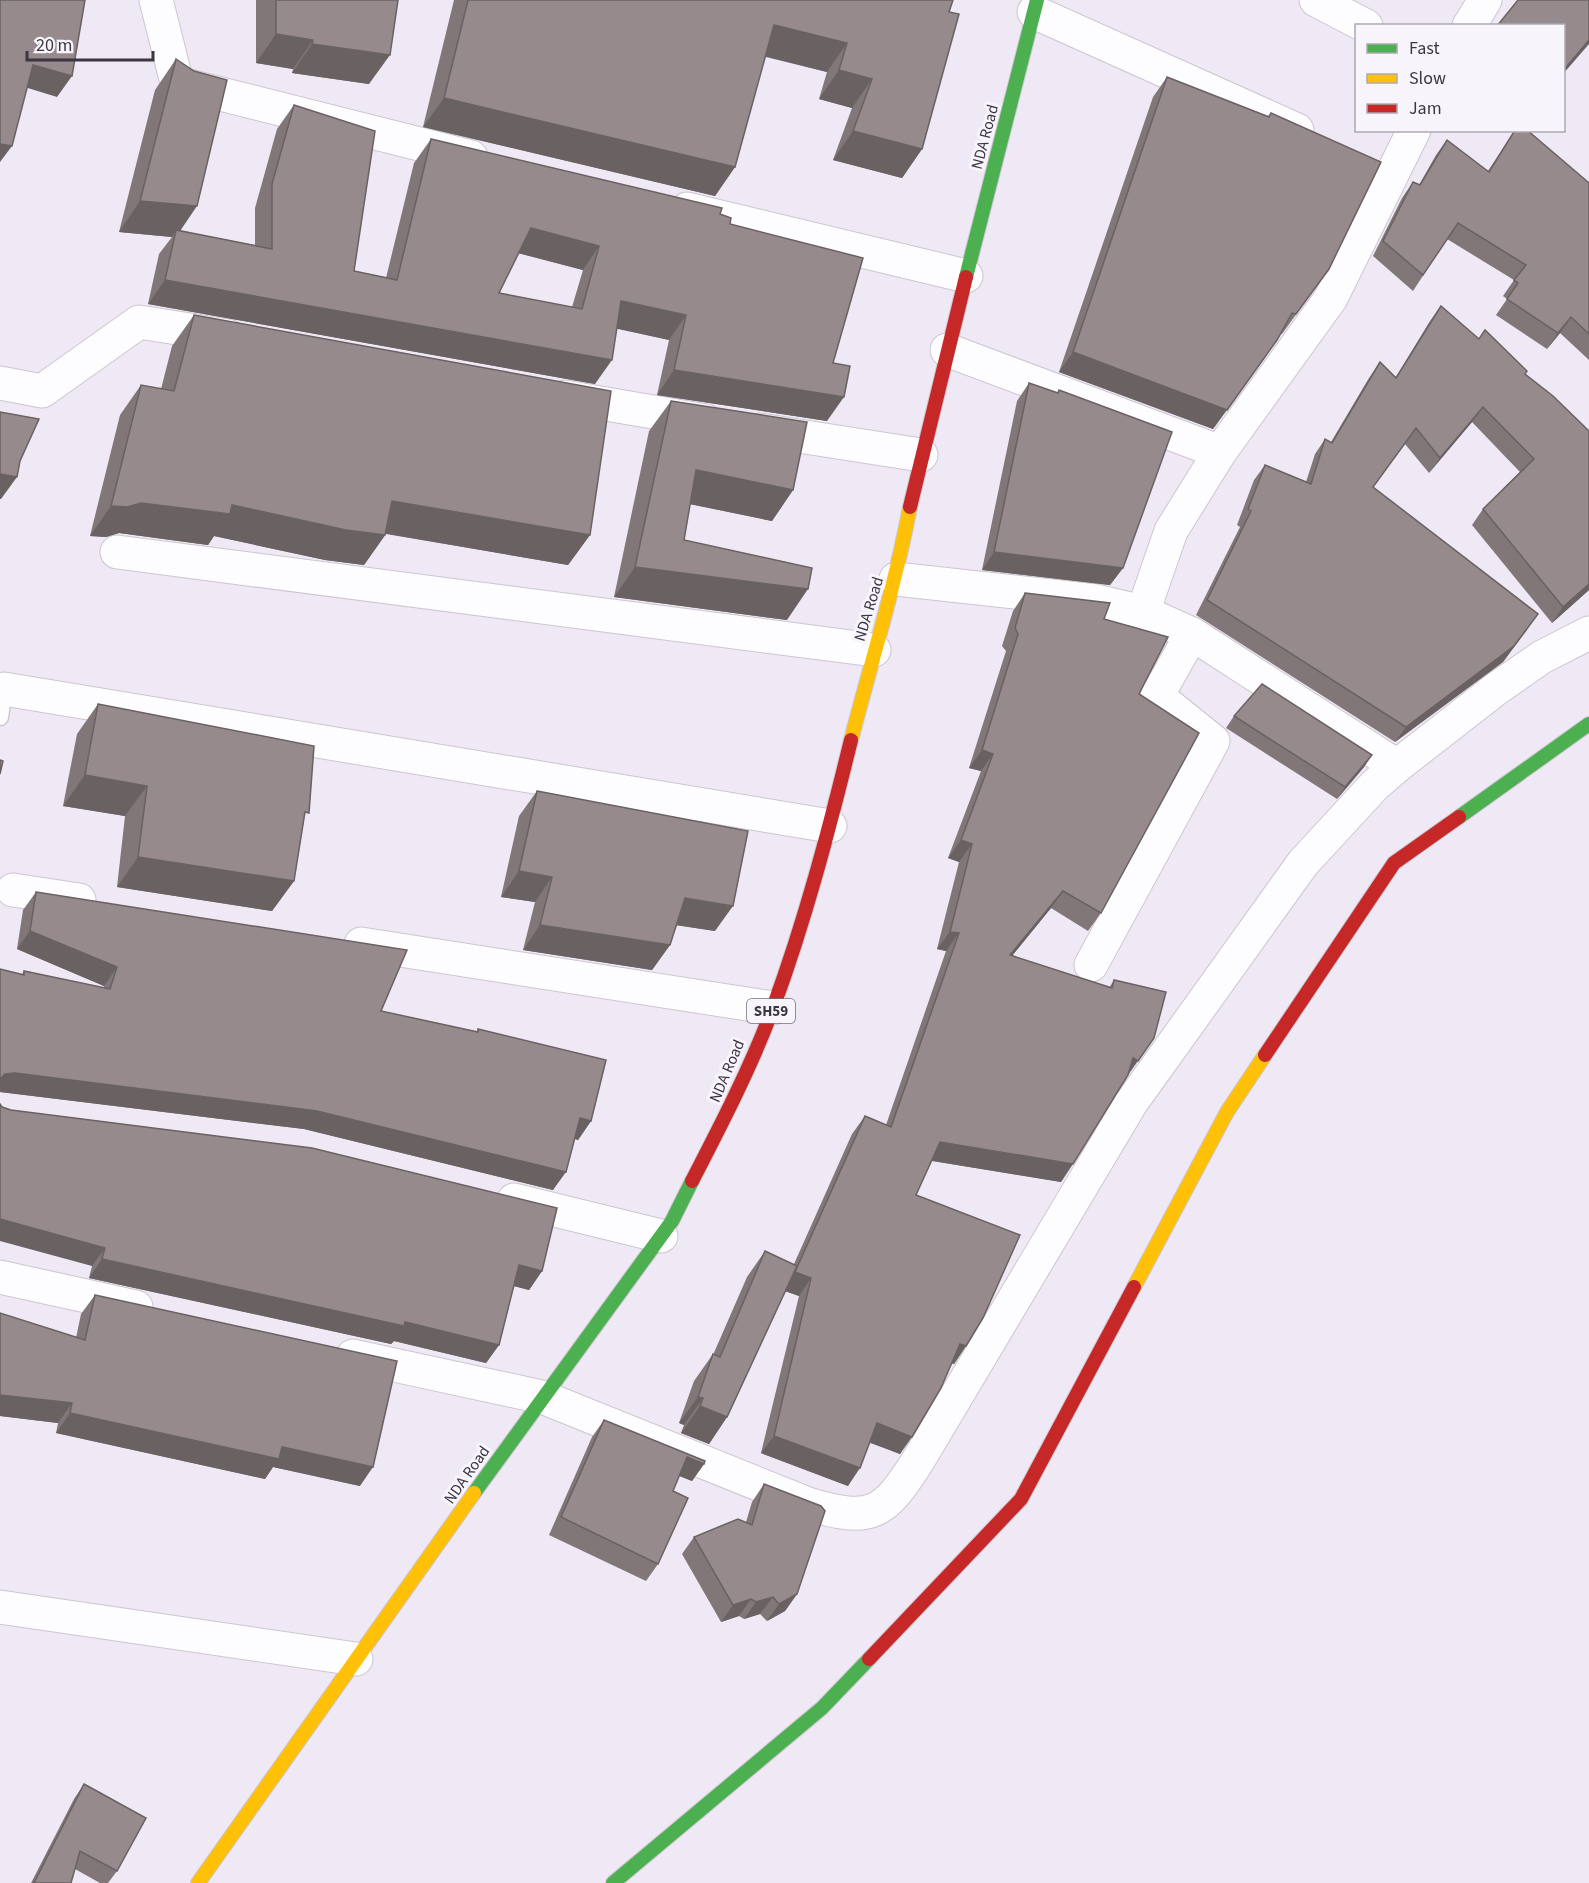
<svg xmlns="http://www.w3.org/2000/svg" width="1589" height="1883" font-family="'Source Sans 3',sans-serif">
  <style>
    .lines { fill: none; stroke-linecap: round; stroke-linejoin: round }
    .lane-casing { stroke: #ccc6d1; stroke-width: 19 }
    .street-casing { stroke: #ccc6d1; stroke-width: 35 }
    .fast-casing { stroke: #ccc6d1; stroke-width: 16 }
    .slow-casing { stroke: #ccc6d1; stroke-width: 16 }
    .jam-casing { stroke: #ccc6d1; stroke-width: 16 }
    .lane { stroke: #fdfcfe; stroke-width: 16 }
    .street { stroke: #fdfcfe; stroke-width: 33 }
    .fast { stroke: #4caf50; stroke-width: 14 }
    .slow { stroke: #ffc107; stroke-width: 14 }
    .jam { stroke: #c62828; stroke-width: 14 }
    .wall { fill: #817778; fill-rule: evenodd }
    .shaded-wall { fill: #696162 }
    .building { fill: #968a8c; stroke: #696162; stroke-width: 1.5; fill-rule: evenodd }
    .labels { text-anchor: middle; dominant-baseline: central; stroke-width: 6; stroke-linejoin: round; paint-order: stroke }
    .shield { fill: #f7f5fb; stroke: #746f7a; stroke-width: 1.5 }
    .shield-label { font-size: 15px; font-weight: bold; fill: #3c3642 }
    .street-label { font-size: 16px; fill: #3c3642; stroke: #f7f5fb }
  </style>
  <rect width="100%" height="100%" fill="#efe9f6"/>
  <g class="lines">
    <defs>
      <path id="lane" d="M0,717L4,689L0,688"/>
      <g id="street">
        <path d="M156,0L177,83L471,157"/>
        <path d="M1316,0L1366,26"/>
        <path d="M1034,12L1297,130"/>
        <path d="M1469,26L1485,0"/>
        <path d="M687,209L966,276"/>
        <path d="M947,350L1220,452"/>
        <path d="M0,383L42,391L139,322L228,336"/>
        <path d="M565,397L706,421"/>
        <path d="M760,430L921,455"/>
        <path d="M117,552L874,650"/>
        <path d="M896,579L1096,601L1143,612L1171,531L1220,452L1331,298L1414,130"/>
        <path d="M1143,612L1192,634L1397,766"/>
        <path d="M4,689L830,826"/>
        <path d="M13,890L79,900"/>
        <path d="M361,944L773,1008"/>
        <path d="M1091,965L1213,741L1157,696L1192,634"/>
        <path d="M514,1200L661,1236"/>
        <path d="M0,1277L136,1307"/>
        <path d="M353,1356L542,1397L808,1504C872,1523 884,1515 919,1459L1131,1103L1303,863L1375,785L1397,766L1496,689L1542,657L1589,633"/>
        <path d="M0,1607L356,1659"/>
      </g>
      <g id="fast">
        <path d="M966,277L1037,0"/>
        <path d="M1459,817L1589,724"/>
        <path d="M474,1493L672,1221L692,1181"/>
        <path d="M613,1883L822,1708L869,1659"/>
      </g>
      <g id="slow">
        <path d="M851,740C871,663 895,586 910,507"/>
        <path d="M1134,1287L1227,1112L1265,1055"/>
        <path d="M198,1883L474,1493"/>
      </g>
      <g id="jam">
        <path d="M910,507L966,277"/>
        <path d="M1265,1055L1394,863L1459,817"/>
        <path d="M692,1181C721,1125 751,1067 773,1008C805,921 829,830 851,740"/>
        <path d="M869,1659L1021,1499L1134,1287"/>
      </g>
    </defs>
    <!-- lane casing -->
    <use href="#lane" class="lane-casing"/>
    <!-- street casing -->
    <use href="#street" class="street-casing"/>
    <!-- fast casing -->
    <use href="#fast" class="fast-casing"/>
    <!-- slow casing -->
    <use href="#slow" class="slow-casing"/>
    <!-- jam casing -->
    <use href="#jam" class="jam-casing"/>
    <!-- lane -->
    <use href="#lane" class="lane"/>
    <!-- street -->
    <use href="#street" class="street"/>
    <!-- fast -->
    <use href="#fast" class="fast"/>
    <!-- slow -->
    <use href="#slow" class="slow"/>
    <!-- jam -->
    <use href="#jam" class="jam"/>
  </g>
  <!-- wall -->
  <g class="wall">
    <path d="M256,0H398L369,84L292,73L293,69L256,63Z"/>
    <path d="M454,0H953L949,12L922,149L902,178L833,160L852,108L819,99L827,72L765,56L735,167L715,196L423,127Z"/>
    <path d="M176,59L180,231L255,245V208L277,129L294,105L354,271L386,278L414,163L431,139L720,214L730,224L833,363L827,421L657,395L669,340L617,328L595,384L148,304L159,254L172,237L119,232L155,90ZM518,253L583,270L572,307L499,293Z"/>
    <path d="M1167,77L1268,116L1271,113L1329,269L1282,334H1281L1264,359L1213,429L1059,372L1153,97Z"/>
    <path d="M1515,130L1589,183V360L1560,333L1547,349L1496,315L1507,299L1503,296L1514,280L1447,239L1413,291L1373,256L1402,198L1413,182L1419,185L1436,155L1447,140L1488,171Z"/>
    <path d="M1441,306L1479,339L1525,374L1589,590L1552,623L1472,525L1483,509L1520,472L1472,422L1429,473L1405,444L1373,487L1527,630L1503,662L1395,742L1196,615L1240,527L1237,525L1254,480L1265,465L1306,482L1315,454L1325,439L1331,442L1369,378L1380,362L1396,377L1430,321Z"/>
    <path d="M194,315L590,535L568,565L386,534L364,565L325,560L214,536L208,545L119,533L106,537L90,536L120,415L141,385L161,389L172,346Z"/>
    <path d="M1029,383L1057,393L1059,390L1123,568L1110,585L982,570L1017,401Z"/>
    <path d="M671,401L793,490L772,521L690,504L684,540L787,620L614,597L649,431Z"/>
    <path d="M1025,593L1104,619L1139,694L1101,913L1088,931L1051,908L1012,956L1109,988L1114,980L1126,1078L1061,1182L932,1161L916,1195L966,1346L954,1364L952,1363L900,1454L870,1442L848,1486L761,1453L799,1296L785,1291L727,1417L709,1444L681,1433L684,1425L679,1423L694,1381L713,1354V1355L747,1277L765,1251L794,1264L852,1134L865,1116L886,1125L946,951L937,949L959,862L948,858L981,771L969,768L1006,651L1002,646L1013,611Z"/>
    <path d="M98,704L304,820L294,881L272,911L117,887L125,816L63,806L77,734Z"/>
    <path d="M1234,716L1372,755L1364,767L1337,799L1226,728Z"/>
    <path d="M537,791L715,931L677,925L670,945L652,970L523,950L535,902L501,897L519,816Z"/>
    <path d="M36,892L381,1011L477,1032L478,1029L591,1121L578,1140L575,1139L553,1190L304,1129L0,1092V969L22,974L24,971L104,988V986L17,949L23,910Z"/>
    <path d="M2,1107L11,1110L542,1271L529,1290L514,1286L499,1345L486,1363L394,1341L391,1344L89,1278L92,1266Z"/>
    <path d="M95,1295L360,1486L273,1467L265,1479L56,1433L58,1423L0,1416V1313L76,1338L81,1314Z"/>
    <path d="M604,1420L704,1464L692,1481L679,1476L673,1491L658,1564L646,1581L549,1535L592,1437Z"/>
    <path d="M764,1484L797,1594L785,1611L767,1621L760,1614L744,1619L739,1616L721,1622L682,1554L694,1537L746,1522L752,1502Z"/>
    <path d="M84,1784L117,1871L108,1883H100L75,1869L71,1883H31L74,1799Z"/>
  </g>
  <!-- shaded-wall -->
  <g class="shaded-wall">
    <path d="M774,25L847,43L827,72L754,54Z"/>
    <path d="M276,34L313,40L293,69L256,63Z"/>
    <path d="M1589,40V44L1563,74V71Z"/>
    <path d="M312,44L390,55L369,84L292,73Z"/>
    <path d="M33,65L72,76L57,97L18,85Z"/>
    <path d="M839,70L872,79L852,108L819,99Z"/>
    <path d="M444,98L735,167L715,196L423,127Z"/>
    <path d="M853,131L922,149L902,178L833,160Z"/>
    <path d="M0,144L12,146L0,162Z"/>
    <path d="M140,201L197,206L176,237V230L172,237L119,232Z"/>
    <path d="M531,228L599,246L583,270L514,252Z"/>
    <path d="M165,280L612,360L595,384L148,304Z"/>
    <path d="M621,301L686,315L669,340L604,326Z"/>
    <path d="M1571,317L1560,333L1547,349L1558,333Z"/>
    <path d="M1277,340L1213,429L1059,372L1073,352Z"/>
    <path d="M674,370L844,397L827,421L657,395Z"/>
    <path d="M1483,407L1472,422L1429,473L1440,458Z"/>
    <path d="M696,470L793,490L772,521L675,501Z"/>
    <path d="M0,474L17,477L1,499H0Z"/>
    <path d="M392,501L590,535L568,565L371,531Z"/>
    <path d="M141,503L232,505L385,535L364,565L325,560L214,536L208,545L119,533L106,537L90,536L111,506Z"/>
    <path d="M994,552L1123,568L1110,585L982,570Z"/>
    <path d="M635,567L808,589L787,620L614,597Z"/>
    <path d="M1589,584V590L1552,623L1563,607Z"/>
    <path d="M1538,614L1503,662L1395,742L1406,727Z"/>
    <path d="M982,750L993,754L981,771L969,768Z"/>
    <path d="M1372,755L1364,767L1337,799L1345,787Z"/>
    <path d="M85,775L147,786L125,816L63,806Z"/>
    <path d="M961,840L972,844L959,862L948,858Z"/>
    <path d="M138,857L294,881L272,911L117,887Z"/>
    <path d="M519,871L552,877L535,902L501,897Z"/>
    <path d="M1063,891L1051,908L998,973L1010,955Z"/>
    <path d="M685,898L733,906L715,931L668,924Z"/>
    <path d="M540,925L670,945L652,970L523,950Z"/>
    <path d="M30,931L117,967L104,986L17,949Z"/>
    <path d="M950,932L959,933L946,951L937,949Z"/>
    <path d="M1154,1038L1126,1078L1133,1058Z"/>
    <path d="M15,1073L317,1111L566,1172L553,1190L304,1129L0,1092V1079L5,1074Z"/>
    <path d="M580,1118L591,1121L578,1140L567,1136Z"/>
    <path d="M940,1142L1073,1164L1061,1182L927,1160Z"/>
    <path d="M0,1219L105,1248L92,1266L0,1241Z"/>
    <path d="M102,1259L405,1322L499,1345L486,1363L394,1341L391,1344L89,1278Z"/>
    <path d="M519,1265L542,1271L529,1290L506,1284Z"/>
    <path d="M795,1272L811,1278L799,1296L782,1290Z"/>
    <path d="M960,1344L966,1346L954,1364L948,1362Z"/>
    <path d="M0,1395L72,1403L58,1423L0,1416Z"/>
    <path d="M698,1397L703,1398L684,1425L679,1423Z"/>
    <path d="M700,1406L727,1417L709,1444L681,1433Z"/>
    <path d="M70,1413L282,1447L373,1467L360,1486L273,1467L265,1479L56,1433Z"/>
    <path d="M877,1423L912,1437L900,1454L865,1441Z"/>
    <path d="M774,1436L860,1468L848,1486L761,1453Z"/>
    <path d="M687,1457L704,1464L692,1481L675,1474Z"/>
    <path d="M797,1594L785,1611L767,1621L779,1604Z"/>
    <path d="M773,1597L760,1614L744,1619L756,1602Z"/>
    <path d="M751,1599L739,1616L721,1622L733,1605Z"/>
  </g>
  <!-- building -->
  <g class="building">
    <path d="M0,0H85L72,76L33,65L12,146L0,144Z"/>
    <path d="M276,0H398L390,55L312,44L313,40L276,34Z"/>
    <path d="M468,0H953L949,12L959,14L922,149L853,131L872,79L839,70L847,43L774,25L735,167L444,98Z"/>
    <path d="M1518,0H1589V40L1563,71V26H1497Z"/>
    <path d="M176,59L194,71L227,80L197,206L140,201Z"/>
    <path d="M1167,77L1269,117L1271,113L1381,162L1329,269L1296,314L1292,313L1277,340L1227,410L1073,352Z"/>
    <path d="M294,105L375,131L354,271L397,280L431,139L722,208L720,214L731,218L730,224L863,258L833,363L850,366L844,397L674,370L686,315L621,301L612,360L165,280L176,230L272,249V184ZM531,228L599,246L582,309L499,293Z"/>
    <path d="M1515,130H1527L1589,183V334L1571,317L1558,333L1507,299L1518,283L1514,280L1526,265L1458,223L1423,275L1383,241L1413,182L1420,185L1447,140L1489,172Z"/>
    <path d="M1441,306L1479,339L1485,330L1527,371L1525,374L1553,396L1589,431V584L1563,607L1483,509L1534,459L1483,407L1440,458L1416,428L1373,487L1538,614L1514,646L1406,727L1207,600L1251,511L1248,509L1265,465L1311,484L1325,439L1332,443L1380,362L1396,378Z"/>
    <path d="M194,315L611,391L590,535L392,501L385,535L346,530L232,505L230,514L141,503L127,507L111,506L141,385L174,391Z"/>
    <path d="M1029,383L1058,393L1059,390L1172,432L1123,568L994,552Z"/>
    <path d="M671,401L807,422L793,490L696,470L684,540L812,568L808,589L635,567Z"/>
    <path d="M0,412L39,419L20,461L17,477L0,474Z"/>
    <path d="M1025,593L1110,603L1104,619L1168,637L1139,694L1199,733L1101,913L1063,891L1010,955L1112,988L1114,980L1166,992L1154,1038L1138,1061L1133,1058L1128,1075L1073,1164L940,1142L916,1195L1020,1235L983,1318L966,1346L960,1344L941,1388L912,1437L877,1423L860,1468L774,1436L811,1278L795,1272L865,1116L891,1127L959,933L950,932L972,844L961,840L993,754L982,750L1018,634L1015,628Z"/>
    <path d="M1262,684L1372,755L1345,787L1234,716Z"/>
    <path d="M98,704L314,746L309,813L305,812L294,881L138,857L147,786L85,775Z"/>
    <path d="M0,760L3,761L0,774Z"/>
    <path d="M537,791L748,831L733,906L685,898L670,945L540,925L552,877L519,871Z"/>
    <path d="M36,892L407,950L381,1011L478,1032V1029L606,1060L591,1121L580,1118L566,1172L317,1111L15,1073L5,1074L0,1079V969L24,975V971L110,989L117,967L30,931Z"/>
    <path d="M0,1104L2,1107L11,1110L312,1148L557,1208L542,1271L519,1265L499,1345L405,1322L404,1326L102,1259L105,1248L0,1219Z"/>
    <path d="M765,1251L797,1266L727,1417L700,1406L703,1398L698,1397L713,1354L720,1357Z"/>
    <path d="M95,1295L397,1361L373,1467L282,1447L279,1459L70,1413L72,1403L0,1395V1313L85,1340Z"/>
    <path d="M604,1420L705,1461L704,1464L687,1457L673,1491L688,1498L658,1564L561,1517Z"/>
    <path d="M764,1484L821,1506L825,1511L797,1594L779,1604L773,1597L756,1602L751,1599L733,1605L694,1537L738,1519L752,1525Z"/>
    <path d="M84,1784L146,1818L117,1871L80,1851L71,1883H34Z"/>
  </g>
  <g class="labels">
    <!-- shield labels -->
    <rect class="shield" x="747" y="999" width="48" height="24" rx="4.5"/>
    <g class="shield-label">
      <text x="771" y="1011">SH59</text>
    </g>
    <!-- street labels -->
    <g class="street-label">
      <text transform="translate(985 137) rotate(-75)">NDA Road</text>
      <text transform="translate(869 609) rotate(-73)">NDA Road</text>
      <text transform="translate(727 1071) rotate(-67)">NDA Road</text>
      <text transform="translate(467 1475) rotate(-55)">NDA Road</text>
    </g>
  </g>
  <!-- legend -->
  <rect x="1355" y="24" width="210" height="108" fill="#f7f5fb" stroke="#aca9b1" stroke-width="1.5"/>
  <rect x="1367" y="44" width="30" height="9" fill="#4caf50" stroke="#aca9b1" stroke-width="1.5"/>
  <text x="1409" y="54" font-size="18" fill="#3c3642">Fast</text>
  <rect x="1367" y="74" width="30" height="9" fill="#ffc107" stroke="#aca9b1" stroke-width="1.5"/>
  <text x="1409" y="84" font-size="18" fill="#3c3642">Slow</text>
  <rect x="1367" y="104" width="30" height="9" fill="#c62828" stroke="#aca9b1" stroke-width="1.5"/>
  <text x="1409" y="114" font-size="18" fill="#3c3642">Jam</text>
  <!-- scale -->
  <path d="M27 51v9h126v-9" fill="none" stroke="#3c3642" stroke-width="3"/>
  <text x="36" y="51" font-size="18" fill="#3c3642" stroke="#f7f5fb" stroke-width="4.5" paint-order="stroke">20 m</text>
</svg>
